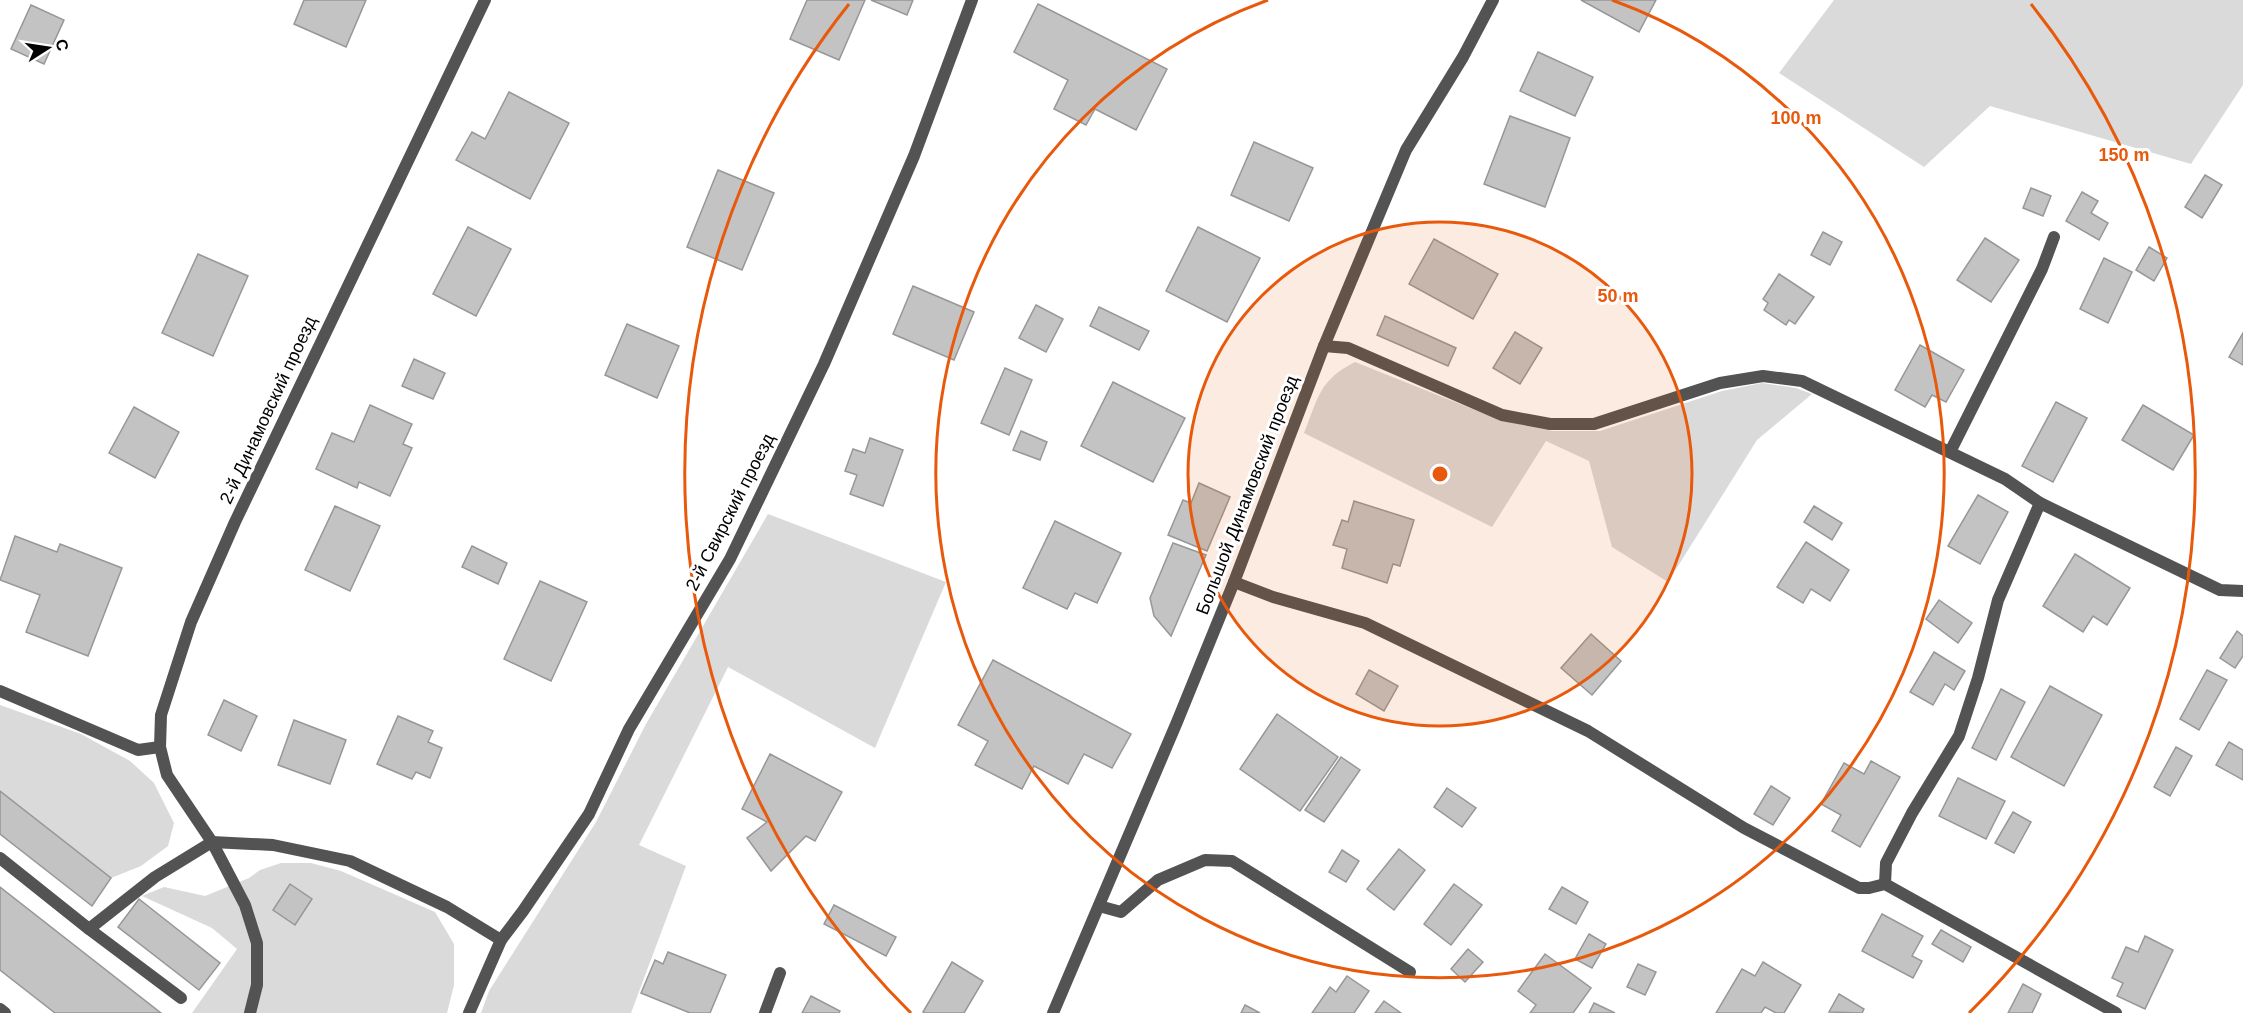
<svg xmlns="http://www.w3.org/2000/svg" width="2243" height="1013" font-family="Arial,sans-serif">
<rect width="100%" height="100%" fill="#fff"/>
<g fill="#dadada">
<path d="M1834 0H2243V85L2191 164 1990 106 1924 167 1779 73Z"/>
<path d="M1355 362 1500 420 1552 431H1600L1722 391 1762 383 1796 388 1812 394 1757 440 1668 582 1612 547 1589 461 1546 441 1492 527 1304 433C1318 398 1319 380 1355 362Z"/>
<path d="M768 514 946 582 875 748 728 667 639 845 686 866 631 1013H481L489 991 596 822 646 724Z"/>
<path d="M0 705 81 734 130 761 154 783 174 823 168 846 141 866 111 878 0 791Z"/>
<path d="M281 863H311L341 871 435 912 454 944V985L447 1013H192L237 949 212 928 142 896 164 887 205 896 249 878 260 870Z"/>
</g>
<g fill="#c3c3c3" stroke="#979797" stroke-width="1.5">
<path d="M304 0H366L346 47 294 24Z"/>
<path d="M807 0H865L839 60 790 39Z"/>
<path d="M871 0H913L907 15Z"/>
<path d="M1581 0H1656L1639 32Z"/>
<path d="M1038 4 1167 69 1136 130 1095 109 1086 125 1054 109 1068 80 1014 52Z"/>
<path d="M31 5 64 20 44 64 11 49Z"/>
<path d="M1538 52 1593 77 1575 116 1520 91Z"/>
<path d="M509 92 569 123 530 199 456 160 472 132 485 139Z"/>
<path d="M1510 116 1570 138 1545 207 1484 184Z"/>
<path d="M1254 142 1313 168 1289 221 1231 195Z"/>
<path d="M718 170 774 193 742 270 687 247Z"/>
<path d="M2205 175 2222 185 2202 218 2185 207Z"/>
<path d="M2031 188 2051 196 2043 216 2023 208Z"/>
<path d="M2082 192 2098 201 2091 213 2108 223 2099 240 2066 221Z"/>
<path d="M468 227 511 249 476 316 433 294Z"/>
<path d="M1198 227 1260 258 1227 322 1166 291Z"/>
<path d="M1823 232 1842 242 1830 265 1811 255Z"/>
<path d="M1985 238 2019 260 1991 302 1957 280Z"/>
<path d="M1434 239 1498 274 1473 319 1409 284Z"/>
<path d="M2149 247 2167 258 2154 281 2136 270Z"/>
<path d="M198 254 248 276 213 356 162 333Z"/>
<path d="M2104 258 2132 272 2108 323 2080 309Z"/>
<path d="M1779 274 1814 297 1795 324 1789 320 1786 325 1764 310 1768 303 1763 299Z"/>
<path d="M913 286 974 312 954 360 893 334Z"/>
<path d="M1036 305 1063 319 1046 352 1019 338Z"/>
<path d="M1099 307 1149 331 1139 350 1090 326Z"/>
<path d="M1385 316 1456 348 1448 366 1377 335Z"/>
<path d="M627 324 679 346 657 398 605 375Z"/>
<path d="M1515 332 1542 348 1520 384 1493 368Z"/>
<path d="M2243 333V365L2229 357Z"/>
<path d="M1920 345 1964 370 1946 402 1932 395 1925 407 1895 390Z"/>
<path d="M414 359 445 373 433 399 402 386Z"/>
<path d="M1005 368 1032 380 1009 435 981 423Z"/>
<path d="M1113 382 1185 418 1153 482 1081 446Z"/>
<path d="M2056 402 2087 418 2053 482 2022 466Z"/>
<path d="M370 405 412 424 403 444 412 448 390 496 359 482 357 488 316 469 332 433 354 442Z"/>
<path d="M2143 405 2194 435 2173 470 2122 440Z"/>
<path d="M134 407 179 432 155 478 109 453Z"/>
<path d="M1021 431 1047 442 1040 460 1013 450Z"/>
<path d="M870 438 903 450 883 506 850 494 857 475 845 471 853 449 865 453Z"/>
<path d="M1199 483 1230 497 1207 551 1168 535 1183 500 1191 503Z"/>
<path d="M1978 495 2008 512 1980 564 1948 546Z"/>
<path d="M1354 501 1414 520 1400 566 1393 564 1387 583 1342 568 1347 549 1333 545 1342 520 1348 522Z"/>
<path d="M335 506 380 526 350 591 305 570Z"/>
<path d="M1814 506 1842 523 1832 540 1804 522Z"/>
<path d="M1055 521 1121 553 1097 603 1075 593 1067 609 1023 588Z"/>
<path d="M15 536 57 552 60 544 122 568 88 656 26 632 40 595 0 580Z"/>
<path d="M1806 542 1849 570 1830 601 1811 589 1803 603 1777 587Z"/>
<path d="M1173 543 1206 555 1171 636 1154 616 1150 598Z"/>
<path d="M472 546 507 563 498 584 462 567Z"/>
<path d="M2075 554 2130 588 2107 625 2093 616 2083 632 2043 606Z"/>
<path d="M540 581 587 602 551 681 504 659Z"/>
<path d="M1939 600 1972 623 1958 643 1926 619Z"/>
<path d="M2237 631 2243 636V656L2235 668 2220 658Z"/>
<path d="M1591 634 1621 661 1592 695 1561 668Z"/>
<path d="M1934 652 1965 671 1954 690 1945 684 1933 705 1910 692Z"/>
<path d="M993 660 1131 734 1112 768 1084 754 1068 784 1034 766 1022 789 975 765 988 741 958 725Z"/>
<path d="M1369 670 1398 686 1384 711 1356 694Z"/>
<path d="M2207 670 2227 680 2199 730 2180 719Z"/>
<path d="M2050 686 2102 715 2064 786 2011 757Z"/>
<path d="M2001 689 2025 702 1996 760 1972 748Z"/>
<path d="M224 700 257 716 241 751 208 735Z"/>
<path d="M1277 714 1338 757 1300 811 1240 769Z"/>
<path d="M398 716 433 731 428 742 442 748 430 778 416 772 412 779 377 764Z"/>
<path d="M294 720 346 740 330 784 278 765Z"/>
<path d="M2229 742 2243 750V780L2216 765Z"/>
<path d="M2176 747 2192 756 2170 796 2154 787Z"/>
<path d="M770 754 842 792 815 841 806 836 771 871 747 838 767 822 742 809Z"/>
<path d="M1341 757 1360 770 1324 822 1305 810Z"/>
<path d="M1871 761 1900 777 1860 847 1832 831 1841 815 1821 804 1844 763 1864 774Z"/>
<path d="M1958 778 2005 801 1986 839 1939 816Z"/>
<path d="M1771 786 1790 798 1773 825 1754 814Z"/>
<path d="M1447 788 1476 808 1462 827 1434 807Z"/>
<path d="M0 791 111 878 92 906 0 834Z"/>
<path d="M2013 812 2031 822 2014 853 1995 843Z"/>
<path d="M1399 849 1425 870 1394 910 1367 889Z"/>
<path d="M1342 850 1359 861 1346 882 1329 872Z"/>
<path d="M290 884 312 899 295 925 273 910Z"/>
<path d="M1454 884 1482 905 1451 945 1424 924Z"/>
<path d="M0 887 161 1013H55L0 970Z"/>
<path d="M1562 887 1588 902 1576 924 1549 909Z"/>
<path d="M139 899 220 963 199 990 118 927Z"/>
<path d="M834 905 896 937 886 956 824 924Z"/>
<path d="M1882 914 1923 936 1912 956 1922 961 1913 978 1862 951Z"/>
<path d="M1941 930 1971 947 1963 962 1932 944Z"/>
<path d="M1589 934 1606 944 1592 968 1575 959Z"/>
<path d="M2145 936 2173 950 2145 1009 2117 996 2123 983 2112 978 2126 947 2138 952Z"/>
<path d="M1468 949 1483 962 1465 982 1451 969Z"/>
<path d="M668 952 726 975 710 1013H690L641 993 655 960 663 964Z"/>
<path d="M1545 954 1591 988 1573 1013H1530L1536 1005 1518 991Z"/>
<path d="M952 962 983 981 964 1013H925L923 1012Z"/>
<path d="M1763 962 1801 985 1784 1013H1776L1765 1007 1761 1013H1716L1742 969 1755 976Z"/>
<path d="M1638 964 1656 972 1645 995 1627 987Z"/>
<path d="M1347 976 1369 991 1354 1013H1312L1330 987 1336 992Z"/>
<path d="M2023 984 2041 994 2032 1013H2008Z"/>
<path d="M1839 994 1864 1009 1862 1013 1829 1012Z"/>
<path d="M811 996 840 1011 839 1013H802Z"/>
<path d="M1384 1001 1401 1013H1375Z"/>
<path d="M1594 1003 1615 1013H1589Z"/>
<path d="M1245 1005 1260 1013H1241Z"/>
</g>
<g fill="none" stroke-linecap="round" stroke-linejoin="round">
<g stroke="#535353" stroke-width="12">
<path d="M1950 452 2042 269 2054 237"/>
<path d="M1234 582 1273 597 1365 623 1588 731 1744 828 1859 888H1869L1885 884 2116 1013"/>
<path d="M0 858 89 929 155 877 212 842"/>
<path d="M89 929 181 998"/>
<path d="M0 1009 5 1013"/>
<path d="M765 1013 780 973"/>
</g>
<g stroke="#535353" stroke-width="12">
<path d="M1324 346 1348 348 1502 415 1550 424H1594L1720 383 1763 376 1802 381 2005 479 2040 503 2220 590 2243 591"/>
<path d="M0 691 138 750 160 747"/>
<path d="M212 842 273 845 350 861 447 907 501 940"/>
<path d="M1885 884 1886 863 1912 813 1959 736 1978 678 1998 600 2040 503"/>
<path d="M1099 906 1121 912 1158 880 1205 860 1232 861 1410 972"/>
<path d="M250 1013 257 985V943L245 905 212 842 167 775 160 747 161 715 191 622 235 522 485 0"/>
<path d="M469 1013 501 940 523 911 589 814 629 729 730 559 824 364 914 156 972 0"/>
<path d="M1053 1013 1177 722 1234 582 1324 346 1406 150 1463 57 1493 0"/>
</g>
</g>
<circle cx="1440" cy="474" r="252" fill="#e8590c" fill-opacity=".12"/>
<g fill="none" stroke="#e8590c" stroke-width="3">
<circle cx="1440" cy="474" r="252"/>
<path d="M1612 0A504 504 0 1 1 1268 0"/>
<path d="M911 1013A755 755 0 0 1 849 4M2031 4A755 755 0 0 1 1969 1013"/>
</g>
<g text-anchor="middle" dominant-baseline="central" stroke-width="6" stroke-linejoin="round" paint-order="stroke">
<g font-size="18" fill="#000" stroke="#fff">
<text transform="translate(268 410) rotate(-65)">2-й Динамовский проезд</text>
<text transform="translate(1247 495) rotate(-69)">Большой Динамовский проезд</text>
<text transform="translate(730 512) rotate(-63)">2-й Свирский проезд</text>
</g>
</g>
<circle cx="1440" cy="474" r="9" fill="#e8590c" stroke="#fff" stroke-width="3"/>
<g font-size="18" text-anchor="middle" font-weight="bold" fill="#e8590c" stroke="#fff" stroke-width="6" stroke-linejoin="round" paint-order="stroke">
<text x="1796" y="124">100 m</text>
<text x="2124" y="161">150 m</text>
<text x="1618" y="302">50 m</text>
</g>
<g transform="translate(48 48) rotate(78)" stroke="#ffffff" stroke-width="4.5" paint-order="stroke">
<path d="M0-4.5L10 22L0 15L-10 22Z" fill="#000000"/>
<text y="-9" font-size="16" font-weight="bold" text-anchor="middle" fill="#000000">С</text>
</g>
</svg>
